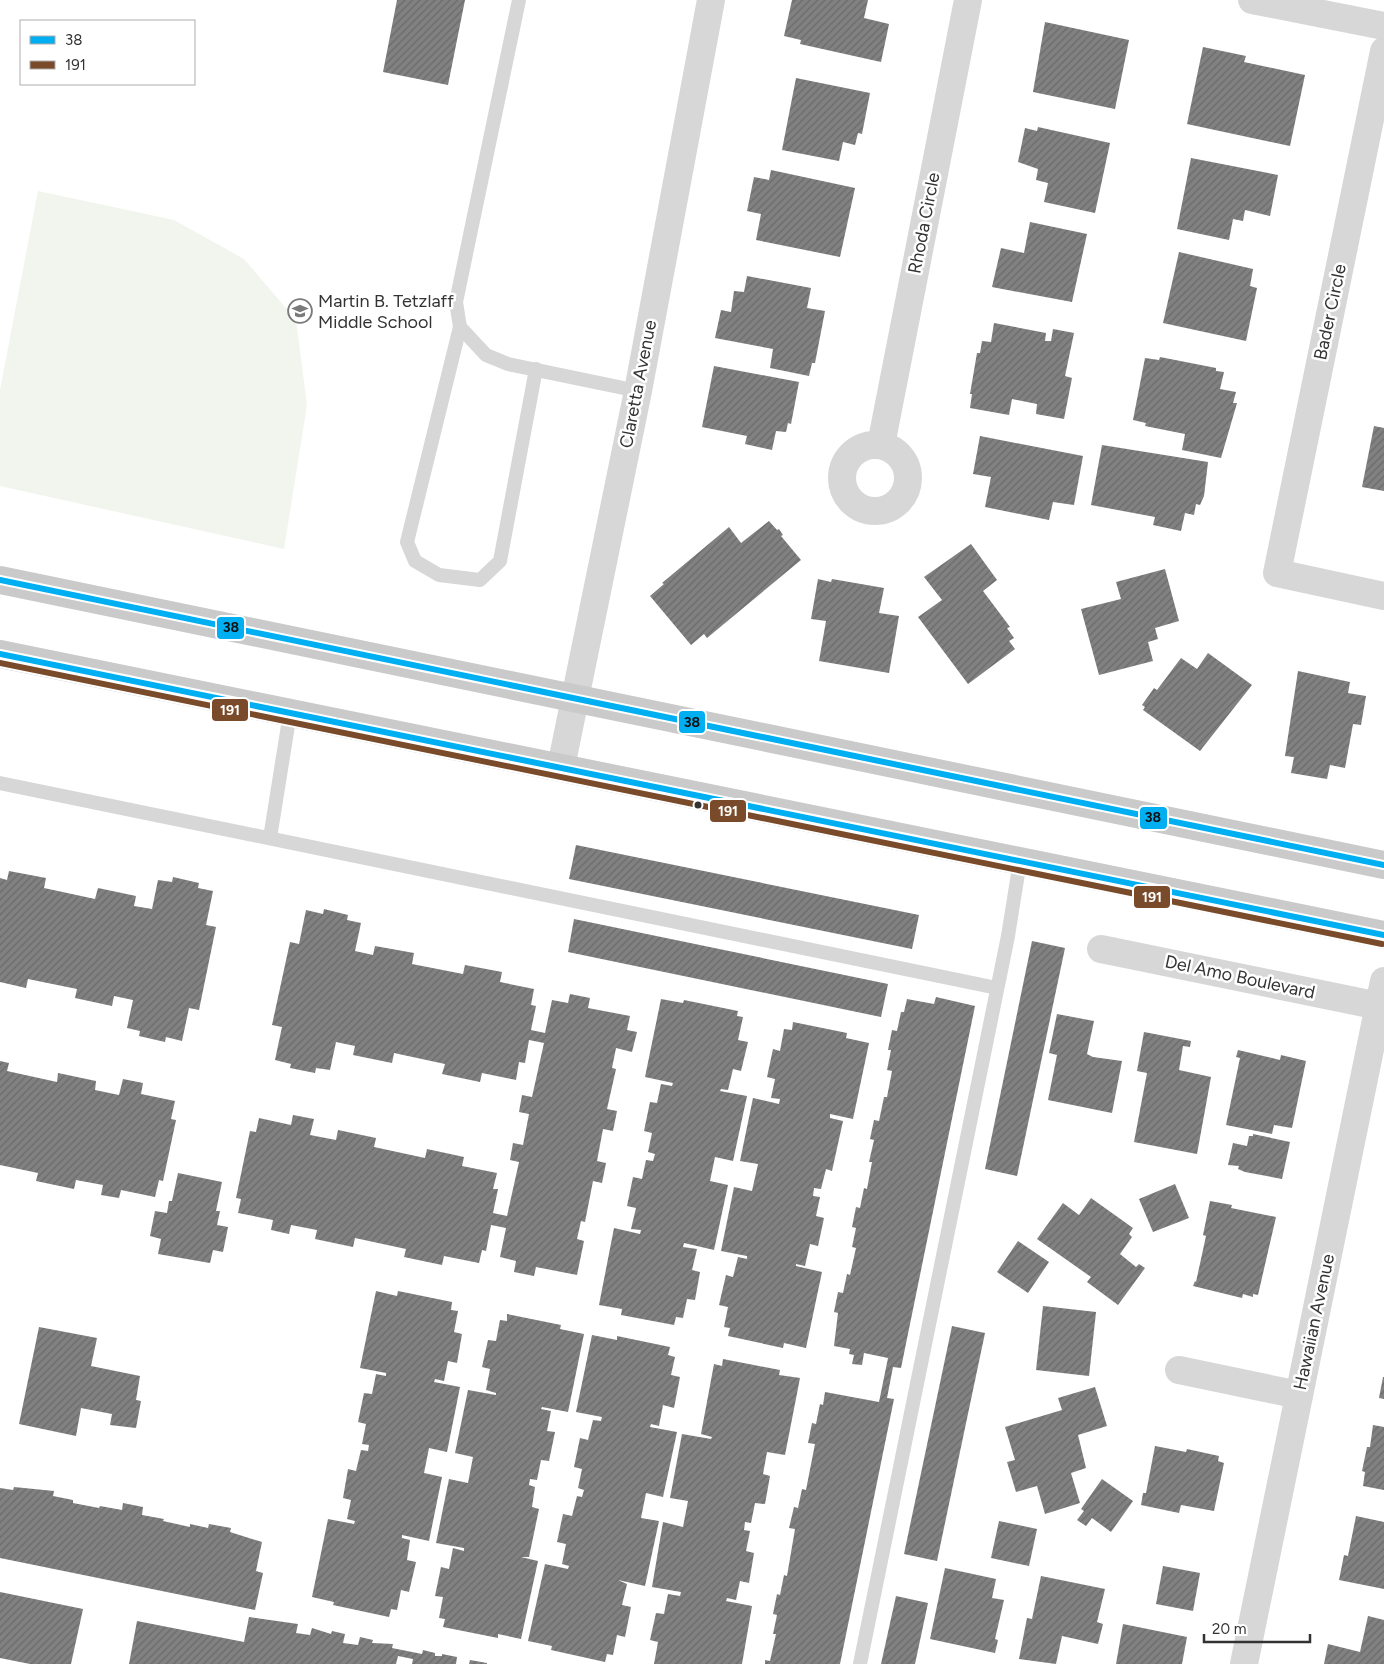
<svg xmlns="http://www.w3.org/2000/svg" width="1384" height="1664" font-family="Figtree,sans-serif">
<defs>
<pattern id="building-hatch" width="6" height="6" patternUnits="userSpaceOnUse" patternTransform="scale(1.25)"><rect width="6" height="6" fill="#818181"/><path d="M-1 1l2-2M0 6l6-6M5 7l2-2" fill="none" stroke="#6a6a6a"/></pattern>
</defs>
<rect width="100%" height="100%" fill="#fff"/>
<path fill="#f1f5ed" d="M38 191 174 220 244 259 296 320 307 405 284 549 0 486V390Z"/>
<g fill="url(#building-hatch)">
<path d="M397 0H465L448 85 383 72Z"/>
<path d="M792 0H868L864 18 889 24 881 62 800 44 801 40 784 36Z"/>
<path d="M1045 22 1129 40 1115 109 1033 92Z"/>
<path d="M1203 47 1246 56 1244 62 1305 75 1290 146 1187 124Z"/>
<path d="M796 78 870 93 862 134 858 133 855 145 843 142 839 161 782 150Z"/>
<path d="M1038 127 1110 143 1095 213 1044 202 1048 183 1036 180 1038 169 1018 162 1025 128 1037 131Z"/>
<path d="M1191 158 1278 175 1270 216 1245 210 1243 221 1233 219 1229 240 1177 229Z"/>
<path d="M771 170 855 188 840 257 756 240 761 214 747 211 754 177 769 180Z"/>
<path d="M1030 222 1087 234 1072 302 992 287 1001 248 1024 253Z"/>
<path d="M1179 252 1253 269 1250 286 1257 288 1246 341 1163 323Z"/>
<path d="M747 276 811 288 807 308 825 311 815 363H812L809 376 770 368 773 349 715 338 721 310 731 312 734 291 744 292Z"/>
<path d="M994 323 1046 333 1045 341H1051L1053 329 1074 333 1065 376 1072 378 1064 419 1036 414 1037 404 1012 399 1009 415 970 408 972 394H970L977 353H980L982 341 991 342Z"/>
<path d="M1160 357 1216 368V371L1224 372 1220 389 1236 392 1233 403H1237L1221 458 1182 450 1185 434 1145 426 1146 423 1133 420 1145 358 1159 360Z"/>
<path d="M714 366 799 382 791 424 788 423 786 432 776 431 772 450 745 444 747 436 702 427Z"/>
<path d="M1374 426 1384 428V491L1362 487Z"/>
<path d="M980 436 1083 456 1074 505 1053 502 1049 520 985 507 991 477 973 474Z"/>
<path d="M1102 445 1208 462 1204 496 1200 505 1196 504 1194 515 1185 513 1181 531 1153 525 1155 517 1091 505Z"/>
<path d="M769 521 777 530 779 529 783 535 781 536 801 560 707 638 704 634 691 645 650 596 664 584 662 583 729 527 741 543Z"/>
<path d="M971 544 997 580 983 591 1010 627 1007 628 1014 638 1009 641 1015 649 968 684 918 617 942 600 924 577Z"/>
<path d="M1165 569 1179 621 1155 628 1158 639 1148 642 1153 661 1099 675 1081 609 1121 599 1116 582Z"/>
<path d="M818 579 831 582 832 579 884 588 879 613 899 616 889 673 819 661 826 621 811 619Z"/>
<path d="M1208 653 1252 685 1200 751 1143 710 1145 707 1142 705 1154 688 1157 690 1181 658 1197 669Z"/>
<path d="M1298 671 1350 682 1348 693 1366 696 1361 725 1353 724 1345 768 1330 765 1327 779 1291 773 1294 757 1285 756Z"/>
<path d="M576 845 919 915 912 949 569 879Z"/>
<path d="M9 871 46 878 44 888 95 899 98 888 136 896 134 906 152 909 158 880 172 882 173 877 199 883 198 888 213 891 206 925 216 927 199 1010 189 1008 182 1041 166 1037 165 1042 139 1036 140 1031 127 1028 133 1000 114 996 112 1006 75 998 77 989 28 979 26 988 0 982V878L7 880Z"/>
<path d="M324 909 348 915 347 920 361 923 355 951 373 955 375 946 414 953 412 964 463 974 465 965 502 972 500 982 534 989 531 1005 536 1006 531 1030 545 1033 552 1000 568 1003 570 994 590 998 588 1008 630 1016 627 1030 637 1032 632 1052 616 1048 612 1068 616 1069 607 1109 617 1111 613 1131 603 1129 597 1161 606 1163 602 1183 593 1181 585 1222 581 1221 577 1239 584 1241 577 1275 536 1267 534 1276 514 1272 516 1261 500 1257 506 1228 491 1225 486 1251 482 1250 479 1263 444 1256 442 1265 404 1257 406 1249 355 1238 353 1247 315 1239 317 1230 291 1225 289 1234 271 1230 273 1220 238 1213 241 1199 236 1198 250 1131 256 1132 259 1118 291 1125 293 1115 314 1119 310 1135 336 1140 338 1130 376 1138 374 1147 425 1158 427 1149 464 1157 462 1166 497 1173 493 1189H498L493 1213 507 1216 519 1162 510 1160 513 1143 523 1145 529 1114 519 1112 522 1095 532 1097 544 1043 529 1040 525 1063 519 1062 516 1080 482 1073 480 1082 442 1074 445 1064 394 1053 392 1063 353 1055 355 1046 336 1042 330 1070 316 1068 315 1073 290 1068 291 1064 275 1060 282 1027 272 1025 290 942 299 944 306 910 323 914Z"/>
<path d="M574 919 888 984 881 1017 568 952Z"/>
<path d="M1032 941 1065 948 1017 1176 985 1169Z"/>
<path d="M936 997 975 1006 901 1368 893 1367 887 1398 894 1399 840 1664H765V1660L770 1661 776 1634H773L777 1615 773 1614 777 1594 780 1595 784 1575 787 1576 795 1529 789 1528 794 1507 798 1508 802 1489 806 1490 815 1444 808 1443 812 1423 816 1424 820 1404 823 1405 825 1392 879 1402 888 1358 864 1353 862 1365 852 1364 854 1355 849 1354 850 1349 834 1346 838 1313 834 1312 838 1292 843 1293 847 1274 850 1275 856 1248 852 1247 856 1228 852 1227 856 1207 860 1208 864 1188 867 1189 872 1162H869L874 1140 870 1139 874 1120 879 1121 884 1097H887L892 1071 887 1070 891 1050H888L892 1030 897 1031 901 1012H904L907 999 934 1004Z"/>
<path d="M661 999 683 1003 684 1000 738 1011 737 1016 743 1017 738 1040 748 1042 741 1071 733 1069 728 1090 721 1089 720 1091 747 1096 733 1161 715 1157 710 1181 728 1185 714 1250 684 1243 683 1247 697 1249 692 1270 700 1272 695 1300 687 1299 683 1318 676 1317 674 1325 621 1315 622 1309 599 1305 614 1228 640 1234 641 1230 631 1229 636 1208 627 1206 633 1177 642 1179 646 1160 653 1161 655 1154 648 1152 652 1133 644 1131 650 1102 657 1103 661 1084 672 1086 673 1083 645 1077Z"/>
<path d="M1057 1014 1094 1021 1087 1054 1093 1057 1122 1061 1112 1113 1048 1100 1057 1055 1049 1053Z"/>
<path d="M793 1022 847 1033 846 1038 869 1043 853 1119 830 1114V1118L843 1121 832 1171 826 1169 821 1189 814 1188 813 1196 820 1197 816 1216 824 1218 818 1246 810 1244 805 1266 796 1264V1266L822 1272 806 1348 784 1343 783 1348 728 1336 730 1328 724 1327 728 1307 719 1305 726 1275 733 1277 738 1257 747 1259V1256L721 1251 734 1187 752 1191 758 1164 740 1161 753 1098 779 1104 780 1099 771 1098 775 1079 767 1077 773 1049 780 1051 784 1029 792 1030Z"/>
<path d="M1144 1032 1191 1041 1190 1047 1183 1046 1179 1070 1211 1077 1197 1154 1134 1142 1147 1073 1137 1071Z"/>
<path d="M1238 1050 1280 1060 1281 1055 1306 1061 1292 1128 1274 1125 1272 1134 1226 1125 1240 1058 1236 1057Z"/>
<path d="M0 1061 9 1063 7 1071 57 1082 58 1073 96 1081 95 1090 119 1095 123 1079 143 1083 141 1094 175 1101 171 1119 176 1120 163 1181 159 1180 155 1197 121 1190 119 1198 101 1195 103 1185 76 1180 74 1189 36 1181 38 1173 0 1165Z"/>
<path d="M1253 1134 1290 1142 1282 1179 1245 1172 1238 1169 1239 1166 1228 1165 1233 1143 1247 1146 1249 1136H1253Z"/>
<path d="M178 1173 222 1182 216 1211H220L217 1225 228 1227 223 1252 213 1250 210 1263 158 1254 161 1239 150 1236 155 1211 167 1213 169 1201H172Z"/>
<path d="M1175 1184 1189 1218 1153 1232 1139 1199Z"/>
<path d="M1091 1198 1133 1228 1129 1234 1132 1237 1120 1254 1136 1267 1139 1264 1145 1268 1118 1305 1087 1282 1091 1277 1037 1239 1063 1203 1079 1215Z"/>
<path d="M1210 1201 1232 1205 1231 1208 1276 1217 1258 1295 1253 1294V1297L1243 1294 1242 1298 1193 1286 1195 1281 1196 1282 1206 1236 1203 1235Z"/>
<path d="M1018 1241 1049 1262 1028 1293 997 1272Z"/>
<path d="M376 1291 397 1296 398 1291 452 1302 451 1310 458 1311 454 1332 462 1334 457 1363 448 1361 444 1381 435 1379 434 1382 460 1387 447 1452 429 1448 424 1473 442 1477 429 1541 402 1535V1538L410 1540 407 1560 416 1562 409 1592 401 1590 397 1610 391 1609 389 1617 333 1605 334 1602 312 1597 328 1519 354 1524 355 1521 347 1519 351 1500 343 1498 348 1469 356 1471 361 1450 368 1451 369 1445 362 1444 366 1424 358 1422 364 1393 372 1394 376 1374 386 1376V1373L360 1368Z"/>
<path d="M1043 1306 1096 1312 1089 1376 1036 1370Z"/>
<path d="M507 1314 561 1325 560 1329 584 1334 568 1412 542 1407 541 1409 551 1411 547 1431 555 1432 549 1461 541 1460 537 1480 530 1479 529 1485 535 1487 532 1507 539 1509 529 1557H521L538 1561 521 1639 498 1634V1638L443 1627 445 1619 439 1618 443 1597 435 1596 441 1567 449 1569 453 1548 464 1551V1548L436 1543 449 1479 468 1483 473 1457 455 1453 468 1390 496 1395V1393L486 1390 490 1369 482 1367 488 1340 496 1341 500 1320 507 1321Z"/>
<path d="M952 1326 985 1333 937 1561 904 1554Z"/>
<path d="M39 1327 97 1338 91 1366 140 1376 136 1400 141 1401 136 1428 110 1425 112 1414 81 1408 76 1436 19 1424Z"/>
<path d="M592 1335 617 1340V1336L670 1347 668 1355 675 1357 671 1375 680 1377 674 1408 663 1405 659 1426 651 1424 650 1427 677 1432 663 1497 646 1493 641 1518 659 1521 645 1586 618 1580 627 1584 622 1605 631 1607 625 1637 617 1635 613 1655 607 1654 605 1662 551 1650 552 1646 528 1641 545 1564 568 1569 569 1566 562 1564 566 1544 557 1542 563 1514 572 1516 577 1496 582 1497 584 1490 578 1488 582 1469 574 1467 580 1438 588 1440 593 1420 601 1421 602 1417 576 1412Z"/>
<path d="M723 1359 780 1370 779 1375 800 1378 785 1455 767 1452 763 1474 770 1476 765 1504 755 1503 751 1523 745 1522 744 1530 750 1531 746 1551 754 1553 749 1583 740 1581 736 1600 727 1598 726 1601 752 1606 742 1664H654L658 1642 650 1640 656 1613 664 1614 668 1594 680 1596 681 1592 652 1587 663 1522 683 1527 688 1501 670 1498 682 1434 711 1439 712 1437 701 1434 714 1364 722 1366Z"/>
<path d="M1383 1377H1384V1399L1379 1398Z"/>
<path d="M1095 1387 1107 1426 1078 1435 1086 1468 1071 1473 1080 1503 1045 1514 1037 1486 1016 1492 1007 1462 1015 1460 1005 1427 1062 1410 1058 1398Z"/>
<path d="M1373 1425 1384 1427V1490L1363 1486 1365 1472 1362 1471 1367 1447H1370Z"/>
<path d="M1155 1446 1186 1452 1187 1449 1219 1456 1218 1461 1224 1463 1214 1511 1181 1505 1179 1513 1141 1505 1143 1493H1146Z"/>
<path d="M1102 1479 1133 1501 1111 1532 1092 1518 1086 1526 1077 1520 1084 1511 1081 1509Z"/>
<path d="M14 1487 54 1491 53 1496 73 1500V1503L99 1508 100 1506 122 1510 123 1503 143 1507 142 1515 164 1519 163 1521 190 1527V1524L208 1528 209 1524 231 1528 230 1532 262 1542 256 1571 263 1573 255 1610 0 1558V1488L13 1490Z"/>
<path d="M1356 1516 1384 1522V1589L1339 1580 1344 1555 1348 1556Z"/>
<path d="M999 1521 1037 1529 1029 1566 991 1558Z"/>
<path d="M1163 1566 1200 1573 1193 1611 1156 1604Z"/>
<path d="M945 1568 996 1579 992 1598 1004 1600 995 1639 998 1640 995 1653 930 1639Z"/>
<path d="M1041 1576 1105 1589 1097 1622 1103 1624 1098 1644 1062 1636 1056 1664 1019 1659 1027 1618 1032 1619Z"/>
<path d="M0 1592 83 1609 71 1664H30L0 1658Z"/>
<path d="M896 1596 928 1603 915 1664H881Z"/>
<path d="M1368 1616 1384 1620V1664H1324L1328 1644 1360 1652Z"/>
<path d="M249 1617 298 1624 296 1633 310 1635 312 1628 331 1634 332 1631 345 1634 343 1643 358 1645 360 1637 373 1640 372 1643 393 1644 392 1648 422 1654 423 1650 435 1653V1656H442V1654L457 1657 456 1664H412L413 1659 398 1656 396 1664H129L137 1621 244 1642Z"/>
<path d="M1123 1624 1187 1637 1182 1664H1116Z"/>
<path d="M470 1660 487 1663V1664H469Z"/>
</g>
<g fill="none" stroke-linecap="round" stroke-linejoin="round">
<g stroke="#d7d7d7" stroke-width="14">
<path d="M519 0 456 302 460 327 486 355 508 364 638 391"/>
<path d="M460 327 407 542 415 561 439 575 480 580 500 561 536 369"/>
<path d="M0 783 997 988"/>
<path d="M270 838 290 713"/>
<path d="M860 1664 1008 936 1020 861"/>
</g>
<g stroke="#d7d7d7" stroke-width="28">
<path d="M1252 0 1384 26"/>
<path d="M1384 51 1277 573 1384 596"/>
<circle cx="875" cy="478" r="33"/>
<path d="M881 445 968 0"/>
<path d="M561 767 638 391 711 0"/>
<path d="M1101 949 1379 1006"/>
<path d="M1179 1370 1299 1395"/>
<path d="M1244 1664 1384 981"/>
</g>
<g stroke="#cacaca" stroke-width="28">
<path d="M0 580 1384 865"/>
<path d="M0 654 1384 935"/>
</g>
<g stroke="#fff" stroke-width="10">
<g id="bus-1">
<path d="M0 580 1384 865"/>
<path d="M0 654 1384 935"/>
</g>
</g>
<g stroke="#fff" stroke-width="10">
<path id="bus-2" d="M0 663 1382 944"/>
</g>
<use href="#bus-1" stroke="#00aff2" stroke-width="6"/>
<use href="#bus-2" stroke="#7a4b2a" stroke-width="6"/>
</g>
<defs>
<g id="school-ring" transform="scale(1.25)"><circle r="9.5" fill="#fff" stroke="#7a7a7a" stroke-width="1.5"/><path d="M0-5L7-2L0 1L-7-2ZM-4 1L0 2.5L4 1V4Q0 6-4 4Z" fill="#7a7a7a"/></g>
</defs>
<g fill-rule="evenodd">
<use href="#school-ring" x="300" y="311"/>
</g>
<circle fill="#333" stroke="#fff" stroke-width="2" cx="698" cy="805" r="4.5"/>
<g text-anchor="middle" dominant-baseline="central" stroke-width="5" stroke-linejoin="round" paint-order="stroke">
<g font-size="18" fill="#333" stroke="#fff">
<text transform="translate(924 223) rotate(-79)">Rhoda Circle</text>
<text transform="translate(1330 312) rotate(-78)">Bader Circle</text>
<text transform="translate(638 384) rotate(-79)">Claretta Avenue</text>
<text transform="translate(1240 977) rotate(12)">Del Amo Boulevard</text>
<text transform="translate(1314 1322) rotate(-78)">Hawaiian Avenue</text>
</g>
<g font-size="18" fill="#333" stroke="#fff" text-anchor="start">
<text x="318" y="301">Martin B. Tetzlaff<tspan x="318" dy="21">Middle School</tspan></text>
</g>
</g>
<g stroke="#fff" stroke-width="2">
<rect x="216" y="616" width="29" height="24" rx="5" fill="#00aff2"/>
<rect x="211" y="698" width="38" height="24" rx="5" fill="#7a4b2a"/>
<rect x="678" y="710" width="28" height="24" rx="5" fill="#00aff2"/>
<rect x="709" y="799" width="38" height="24" rx="5" fill="#7a4b2a"/>
<rect x="1139" y="806" width="29" height="24" rx="5" fill="#00aff2"/>
<rect x="1133" y="885" width="38" height="24" rx="5" fill="#7a4b2a"/>
</g>
<g font-size="14" text-anchor="middle" font-weight="bold" fill="#fff">
<text x="230" y="715">191</text>
<text x="728" y="816">191</text>
<text x="1152" y="902">191</text>
</g>
<g font-size="14" text-anchor="middle" font-weight="bold" fill="#111">
<text x="231" y="632">38</text>
<text x="692" y="727">38</text>
<text x="1153" y="822">38</text>
</g>
<rect x="20" y="20" width="175" height="65" fill="#ffffff" stroke="#adadad"/>
<rect x="30" y="36" width="25" height="8" fill="#00aff2" stroke="#adadad"/>
<text x="65" y="45" font-size="15" fill="#333333">38</text>
<rect x="30" y="61" width="25" height="8" fill="#7a4b2a" stroke="#adadad"/>
<text x="65" y="70" font-size="15" fill="#333333">191</text>
<path d="M1204 1634v8h106v-8" fill="none" stroke="#333333" stroke-width="2.5"/>
<text x="1212" y="1634" font-size="15" fill="#333333" stroke="#ffffff" stroke-width="4" paint-order="stroke">20 m</text>
</svg>
